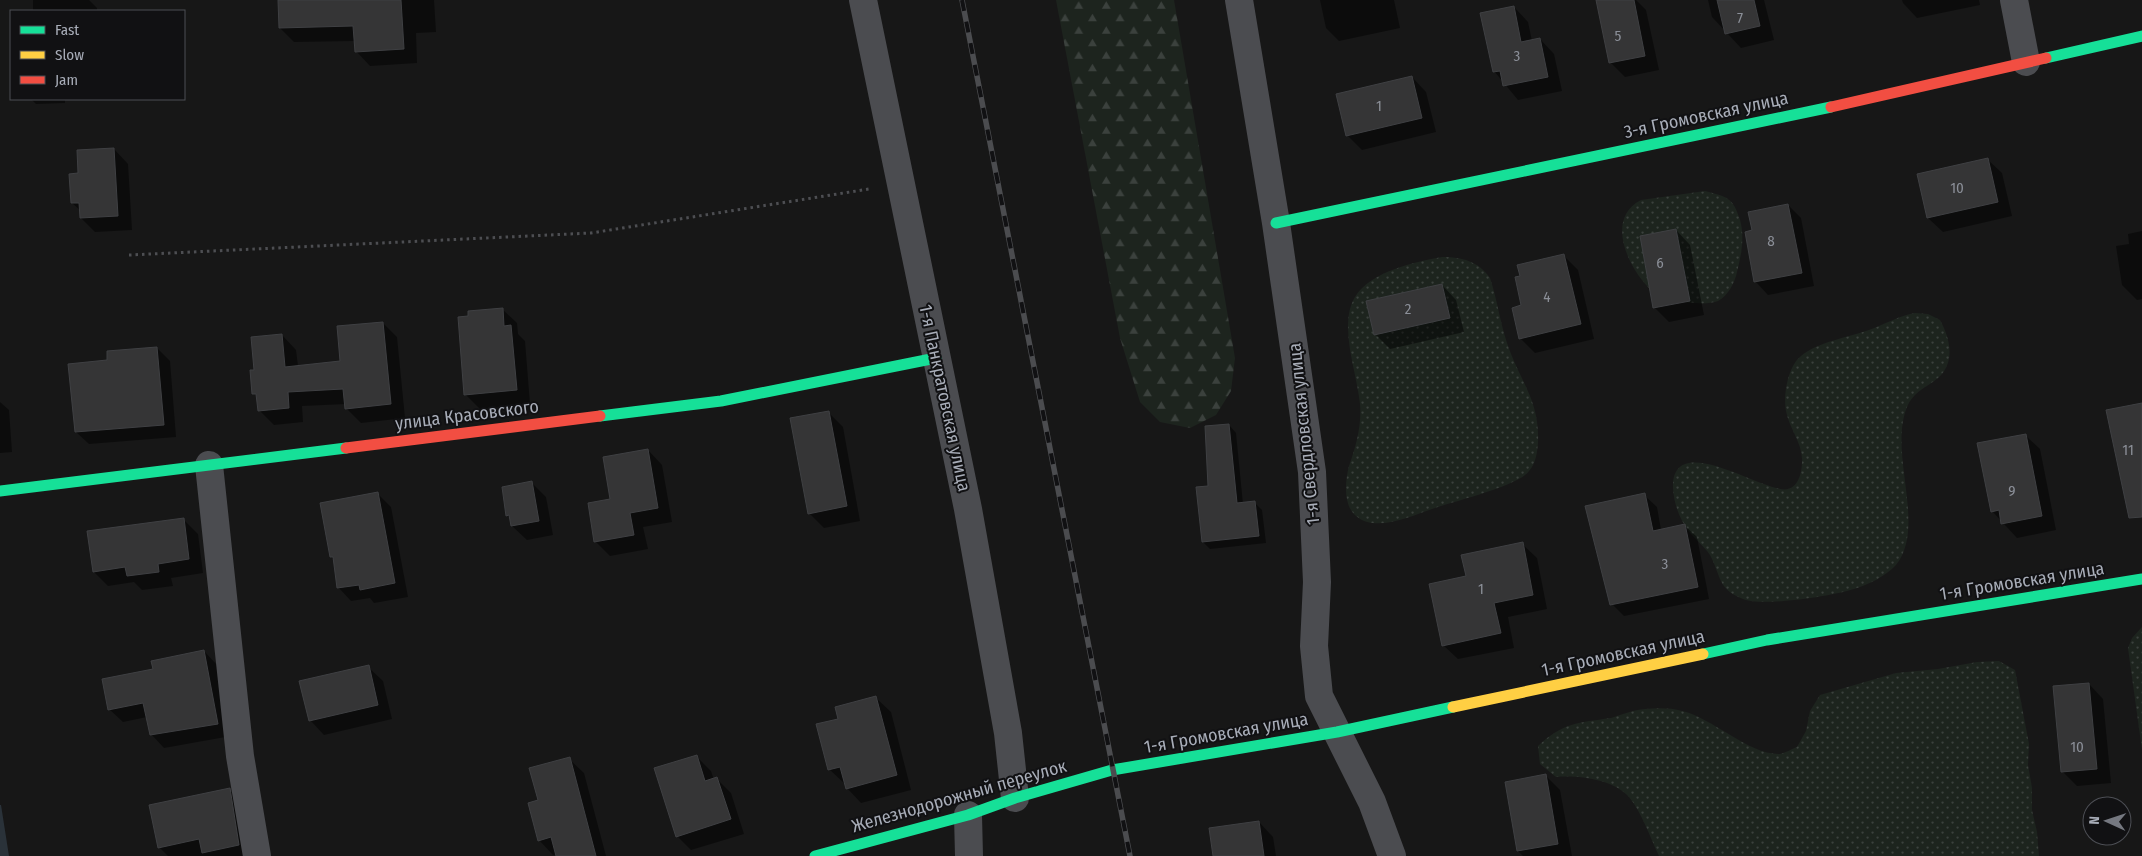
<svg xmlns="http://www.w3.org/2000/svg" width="2142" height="856" font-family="'Fira Sans Condensed',sans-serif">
<defs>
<pattern id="grass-dots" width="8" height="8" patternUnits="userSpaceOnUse" patternTransform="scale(1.25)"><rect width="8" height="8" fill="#1d241e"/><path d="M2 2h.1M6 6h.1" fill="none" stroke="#3b413d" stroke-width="1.8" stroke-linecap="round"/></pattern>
<pattern id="forest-firs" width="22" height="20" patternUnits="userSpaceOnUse" patternTransform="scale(1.25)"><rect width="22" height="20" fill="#1d241e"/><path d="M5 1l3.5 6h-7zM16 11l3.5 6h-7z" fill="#3b413d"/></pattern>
</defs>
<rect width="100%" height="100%" fill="#171717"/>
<g fill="url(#grass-dots)">
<path d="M1705 191C1727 197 1733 197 1740 220 1745 237 1741 256 1737 272 1735 282 1728 296 1718 301 1704 307 1664 301 1652 291 1629 270 1604 219 1641 200Z"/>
<path d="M1442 257C1462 257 1478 261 1490 278 1497 299 1500 322 1507 343 1520 382 1540 400 1538 443 1537 453 1536 463 1529 471 1519 486 1451 502 1432 509 1411 516 1376 533 1356 516 1343 505 1345 481 1349 466 1356 447 1362 424 1360 404 1357 372 1338 325 1355 297 1371 271 1415 262 1442 257Z"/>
<path d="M1915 313 1928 314 1940 320C1950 338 1956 362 1938 378 1926 388 1914 391 1907 407 1888 454 1927 526 1896 565 1886 576 1868 585 1854 589 1832 596 1763 607 1743 599 1717 589 1721 575 1710 555 1704 546 1697 541 1690 533 1680 520 1674 505 1673 488 1671 427 1767 495 1788 489 1799 486 1802 472 1802 461 1803 444 1789 428 1786 411 1783 395 1788 366 1801 356 1817 342 1850 337 1869 330 1885 324 1899 316 1915 313Z"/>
<path d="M2142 627V750L2128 648 2132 638Z"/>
<path d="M1999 661 2015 670 2029 744 2028 765 2032 788V810L2037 832 2039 856H1659C1650 837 1642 813 1629 797 1613 779 1578 775 1556 777L1540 764 1538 746C1564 722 1577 723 1611 718 1618 716 1625 713 1633 711 1647 708 1668 707 1682 711 1713 718 1749 755 1780 754 1785 753 1792 749 1797 747L1806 731 1810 711 1820 695 1896 673 1938 669 1977 662Z"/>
</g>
<path fill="url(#forest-firs)" d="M1056 0H1174L1235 358 1231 391 1216 415 1190 428 1160 422 1140 402 1120 338Z"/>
<path fill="#2a3239" d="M0 805H1L9 856H0Z"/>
<g fill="#0007">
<path d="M33 0H89L97 8V11H33Z"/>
<path d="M279 0H434L436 32 416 33 417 63 370 66 356 51 355 41 294 42 280 28Z"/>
<path d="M1320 0H1394L1400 28 1339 41 1326 28Z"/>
<path d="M1613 0H1636L1646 10 1659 70 1625 77 1611 63 1598 3Z"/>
<path d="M1708 0H1764L1774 40 1741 48 1712 17Z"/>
<path d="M1902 0H1979L1980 5 1917 18 1903 3Z"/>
<path d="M1514 7 1528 22 1532 41 1540 39 1554 54 1562 91 1518 100 1494 71Z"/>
<path d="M1412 77 1426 92 1436 132 1362 150 1347 135Z"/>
<path d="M31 99H65V103L36 104Z"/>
<path d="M114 149 128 164 132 230 95 232 81 218V211L72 203 79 175Z"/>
<path d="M1987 159 2002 173 2012 216 1943 232 1928 218Z"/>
<path d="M1788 205 1801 218 1814 286 1768 295 1755 281 1753 231Z"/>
<path d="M1676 230 1690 245 1704 315 1669 322 1654 307Z"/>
<path d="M2142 231V299L2137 300 2122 285 2116 246 2129 244 2128 234Z"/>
<path d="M1563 255 1578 270 1594 339 1535 353 1520 338 1523 306Z"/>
<path d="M1442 285 1456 300 1464 332 1390 349 1376 335Z"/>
<path d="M502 309 517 323 518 334 525 341 530 404 480 409 465 394 469 317Z"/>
<path d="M383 323 397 337 405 418 361 423 346 408V404L302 406 303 422 274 425 260 411 258 398 254 393 255 371 282 335 296 350 298 366 342 362Z"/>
<path d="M157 348 170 361 176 437 89 444 76 432 109 361Z"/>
<path d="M0 402 9 410 12 452 0 453Z"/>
<path d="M828 412 843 427 860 521 824 528 809 513Z"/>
<path d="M1229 425 1236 433 1243 504 1255 503 1262 510 1266 543 1210 549 1203 542 1210 487Z"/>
<path d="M2025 435 2040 449 2056 530 2017 538 1992 511Z"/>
<path d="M648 450 662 465 672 522 643 527 648 549 610 556 595 541 612 500Z"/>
<path d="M531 482 546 497 553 535 527 540 512 526 511 519 507 515Z"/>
<path d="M378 494 391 507 408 597 374 603 370 598 351 601 338 587 335 561 331 557Z"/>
<path d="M1644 495 1657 507 1661 530 1684 525 1697 537 1709 599 1624 616 1612 604Z"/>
<path d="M183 519 198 534 203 573 171 578 173 586 142 590 134 582 108 586 94 572Z"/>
<path d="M1522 544 1537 558 1547 609 1508 617 1514 648 1458 659 1443 645 1467 577Z"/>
<path d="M204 651 217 665 231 736 164 748 151 734 147 717 123 722 109 709 154 670Z"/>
<path d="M368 667 383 681 392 719 324 735 310 720Z"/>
<path d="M2089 684 2103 699 2111 783 2077 786 2062 771Z"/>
<path d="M876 698 891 712 911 790 861 803 847 788 845 784 830 770 840 720Z"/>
<path d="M696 756 711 771 714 780 717 779 731 793 744 834 691 850 677 836Z"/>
<path d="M569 759 584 773 606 856H557V854L553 855 539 840V801Z"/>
<path d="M1546 776 1560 790 1572 856H1523L1518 851 1506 783Z"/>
<path d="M229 790 244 804 253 856H168L159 847Z"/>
<path d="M1259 822 1273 837 1276 856H1215Z"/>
</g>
<g fill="#353536" stroke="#3f4043">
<path d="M278 0H401L404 49 355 52 353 26 279 28Z"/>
<path d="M1596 0H1634L1645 56 1609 63Z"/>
<path d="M1717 0H1754L1760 26 1725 34Z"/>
<path d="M1514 6 1521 42 1540 38 1548 77 1503 86 1500 71 1493 72 1480 13Z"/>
<path d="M1412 76 1422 118 1346 136 1336 94Z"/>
<path d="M114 148 118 216 80 218 79 203H71L69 174 78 173 77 150Z"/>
<path d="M1988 158 1998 202 1927 218 1917 174Z"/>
<path d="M1788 204 1802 273 1754 282 1745 232 1752 230 1748 212Z"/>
<path d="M1676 229 1690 301 1653 308 1640 236Z"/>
<path d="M1564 254 1581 324 1519 339 1512 308 1521 305 1515 277 1520 276 1517 265Z"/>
<path d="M1442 284 1450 318 1374 335 1366 301Z"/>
<path d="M503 308 504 326 511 325 517 390 464 395 458 317 468 316V311Z"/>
<path d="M383 322 391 404 345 409 343 389 288 392 289 408 258 411 256 394H252L250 370H254L251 337 282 334 285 367 340 361 337 326Z"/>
<path d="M157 347 164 425 75 432 68 364 107 360V351Z"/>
<path d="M2142 403V517L2129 518 2106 410Z"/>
<path d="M829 411 847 506 808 514 790 418Z"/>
<path d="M1229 424 1237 503 1255 501 1259 536 1202 542 1196 487 1208 486 1205 426Z"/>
<path d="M2026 434 2042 516 2001 524 1999 510 1991 512 1977 443Z"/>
<path d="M648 449 658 508 630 513 634 535 594 542 588 503 610 499 603 457Z"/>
<path d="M532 481 539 521 511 526 509 515 506 516 502 487Z"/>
<path d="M378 492 395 583 360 590 359 585 337 588 333 557H330L320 503Z"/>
<path d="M1645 493 1653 531 1685 524 1698 587 1610 605 1585 506Z"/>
<path d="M184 518 189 559 158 564 159 572 127 576 125 567 93 572 87 531Z"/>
<path d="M1523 542 1533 595 1494 603 1501 633 1442 646 1429 584 1466 576 1461 555Z"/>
<path d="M204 650 218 724 150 735 143 703 108 710 102 679 153 669 151 661Z"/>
<path d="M369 665 378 705 309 721 299 681Z"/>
<path d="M2089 683 2097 769 2061 772 2053 686Z"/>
<path d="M876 696 897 775 846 789 840 767 828 770 816 724 838 719 835 707Z"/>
<path d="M697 755 705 781 717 777 731 819 676 837 654 768Z"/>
<path d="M570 757 596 856H556L551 837 538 841 528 803 538 800 529 768Z"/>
<path d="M1546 774 1558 844 1517 851 1505 782Z"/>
<path d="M230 788 239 845 202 853 199 839 158 848 149 805Z"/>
<path d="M1259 821 1264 856H1213L1209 828Z"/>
</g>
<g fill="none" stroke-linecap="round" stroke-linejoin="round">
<path stroke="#4d4e52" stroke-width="3" stroke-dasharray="2.5 4" stroke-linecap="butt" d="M129 255 591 233 869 189"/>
<g stroke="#4b4c50" stroke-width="28">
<path d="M863 0 968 509 1008 733 1015 798"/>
<path d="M1239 0 1276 223 1312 472 1317 582 1314 646 1319 696 1372 802 1392 856"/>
<path d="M2014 0 2026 62"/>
<path d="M209 465 240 756 257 856"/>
<path d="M968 815 969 856"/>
</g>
<g stroke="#16e098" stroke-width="11">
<path d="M2046 58 2142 36"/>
<path d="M1276 223 1831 107"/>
<path d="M600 416 721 401 936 358"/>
<path d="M0 491 346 448"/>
<path d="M1703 654 1767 640 2142 579"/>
<path d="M815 856 968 815 1015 798 1112 770 1337 732 1453 707"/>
</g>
<path stroke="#ffcf43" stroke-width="11" d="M1453 707 1703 654"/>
<g stroke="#f24e42" stroke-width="11">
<path d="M1831 107 2046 58"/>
<path d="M346 448 600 416"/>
</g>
<g stroke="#4b4c4f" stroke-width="5.5">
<path id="rail" d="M962 0 1130 856"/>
</g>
<use href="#rail" stroke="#111113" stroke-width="4" stroke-dasharray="11" stroke-linecap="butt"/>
</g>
<g text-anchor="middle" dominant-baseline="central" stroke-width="4" stroke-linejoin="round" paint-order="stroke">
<g font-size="15" fill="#8b8f98">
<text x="1740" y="18">7</text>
<text x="1618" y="36">5</text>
<text x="1517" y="56">3</text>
<text x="1379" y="106">1</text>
<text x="1957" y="188">10</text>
<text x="1771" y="241">8</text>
<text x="1660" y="263">6</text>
<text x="1547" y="297">4</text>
<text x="1408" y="309">2</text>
<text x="2128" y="450">11</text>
<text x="2012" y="491">9</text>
<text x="1665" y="564">3</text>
<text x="1481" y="589">1</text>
<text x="2077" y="747">10</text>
</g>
<g font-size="18" fill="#a8adb8" stroke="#111113">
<text transform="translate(1706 115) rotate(-12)">3-я Громовская улица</text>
<text transform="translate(945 398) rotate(78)">1-я Панкратовская улица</text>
<text transform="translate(467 415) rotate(-7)">улица Красовского</text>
<text transform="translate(1304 434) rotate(-96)">1-я Свердловская улица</text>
<text transform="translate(2022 581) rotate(-9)">1-я Громовская улица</text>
<text transform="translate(1623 653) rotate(-12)">1-я Громовская улица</text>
<text transform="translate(1226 733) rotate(-10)">1-я Громовская улица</text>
<text transform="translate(959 796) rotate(-16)">Железнодорожный переулок</text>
</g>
</g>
<rect x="10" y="10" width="175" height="90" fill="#111113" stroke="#4d4f55"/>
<rect x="20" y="26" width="25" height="8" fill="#16e098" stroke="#4d4f55"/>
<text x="55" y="35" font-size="15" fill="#a8adb8">Fast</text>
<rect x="20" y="51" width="25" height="8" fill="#ffcf43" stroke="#4d4f55"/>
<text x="55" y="60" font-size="15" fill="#a8adb8">Slow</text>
<rect x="20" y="76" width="25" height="8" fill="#f24e42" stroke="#4d4f55"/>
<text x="55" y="85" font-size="15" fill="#a8adb8">Jam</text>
<g transform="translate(2107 821) rotate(273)"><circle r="24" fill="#111113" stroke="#4d4f55"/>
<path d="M0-4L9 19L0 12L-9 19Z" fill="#757880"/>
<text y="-8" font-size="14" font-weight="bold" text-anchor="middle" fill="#a8adb8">N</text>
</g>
</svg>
